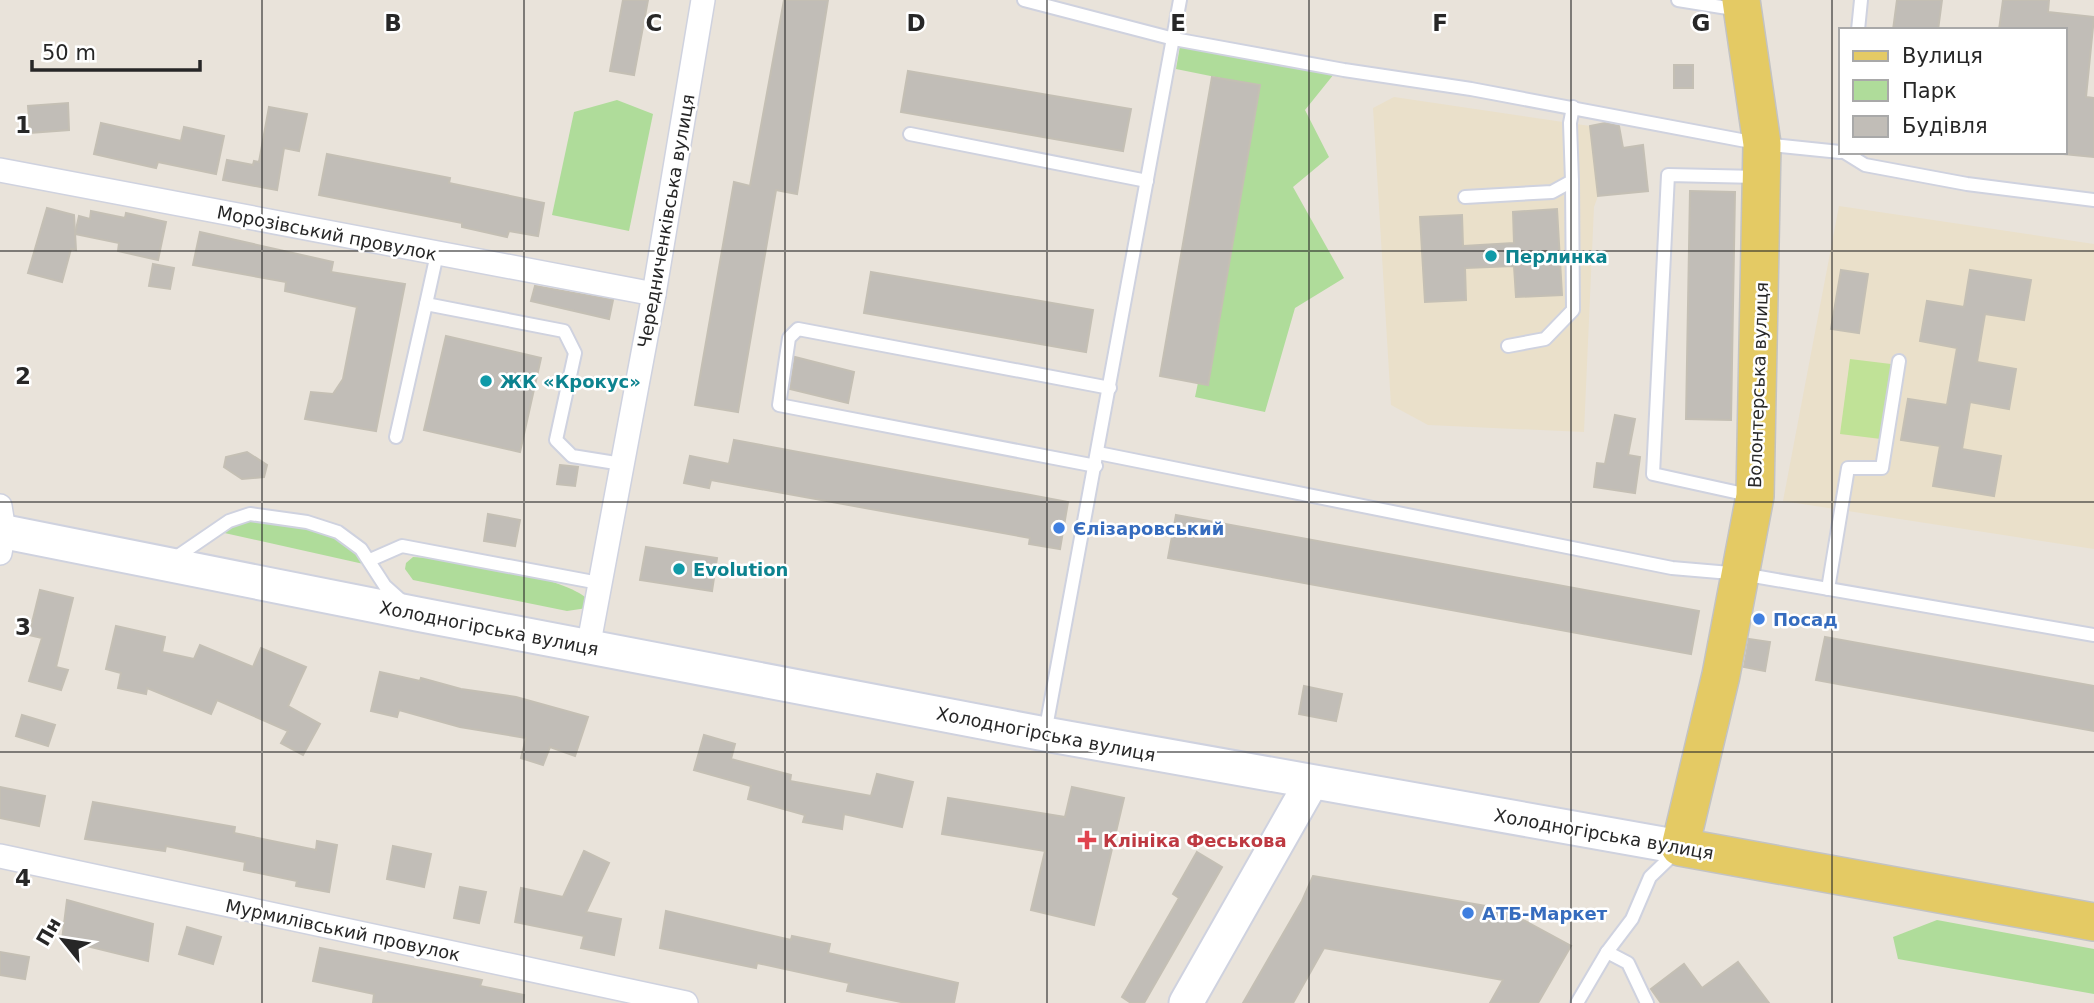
<svg xmlns="http://www.w3.org/2000/svg" width="2094" height="1003" font-family="'DejaVu Sans',sans-serif">
<rect width="100%" height="100%" fill="#e9e3da"/>
<g fill="#eae0ca">
<path d="M1394 97 1590 126 1598 196 1594 207 1584 432 1428 425 1391 405 1373 108Z"/>
<path d="M1839 206 2094 244V549L1783 501Z"/>
</g>
<g fill="#afdc9a">
<path d="M1180 46 1334 74 1305 110 1329 157 1293 187 1344 278 1295 308 1265 412 1195 397 1260 86 1176 69Z"/>
<path d="M617 100 653 114 629 231 552 215 574 112Z"/>
<path d="M252 515 335 532 368 565 220 532Z"/>
<path d="M413 557C451 558 556 575 585 597L587 608 567 611 413 580 405 569 406 563Z"/>
<path d="M1937 920 2094 949V994L1898 959 1893 937Z"/>
</g>
<path fill="#c0e297" d="M1850 359 1891 364 1881 439 1840 434Z"/>
<g fill="#c1bdb7" stroke="#c4bfb4" stroke-width="2">
<path d="M623 0H648L634 75 610 71Z"/>
<path d="M784 0H828L797 194 776 190 738 412 695 405 734 182 750 186Z"/>
<path d="M1897 0H1942L1938 30H1893Z"/>
<path d="M2003 0H2049L2048 12 2094 17 2086 97 2094 98V157L2064 154V30H1999Z"/>
<rect x="1674" y="65" width="19" height="23"/>
<path d="M908 71 1131 109 1123 151 901 112Z"/>
<path d="M1212 77 1260 85 1208 385 1160 376Z"/>
<path d="M68 103 69 130 30 133 28 106Z"/>
<path d="M269 107 307 114 299 151 284 148 277 190 223 180 227 160 253 165 254 161 259 162Z"/>
<path d="M101 123 181 141 184 127 224 136 216 174 158 162 156 168 94 154Z"/>
<path d="M1605 123 1619 126 1623 148 1643 145 1648 191 1598 196 1590 126Z"/>
<path d="M327 154 450 178 449 183 544 203 538 236 509 231 507 237 462 227V223L319 195Z"/>
<path d="M1690 191 1735 192 1731 420 1686 419Z"/>
<path d="M47 208 74 215 76 250 71 249 62 282 28 273Z"/>
<path d="M1557 209 1562 295 1516 297 1514 266 1465 268 1466 300 1425 302 1420 217 1462 215 1463 246 1514 243 1513 212Z"/>
<path d="M91 211 125 218 126 213 166 222 158 260 118 251 119 243 75 234 79 216 90 219Z"/>
<path d="M200 232 333 262 331 272 405 284 376 431 305 419 311 392 333 394 343 379 357 307 285 291 286 282 193 265Z"/>
<path d="M153 264 174 268 170 289 149 286Z"/>
<path d="M1841 270 1868 274 1859 333 1831 329Z"/>
<path d="M1970 270 2031 280 2024 320 1985 314 1977 362 2016 369 2009 409 1970 402 1962 449 2001 456 1994 496 1933 486 1940 446 1901 440 1908 399 1947 405 1957 348 1920 341 1927 301 1964 307Z"/>
<path d="M871 272 1093 310 1086 352 864 313Z"/>
<path d="M535 286 613 300 609 319 531 301Z"/>
<path d="M446 336 541 358 520 452 424 430Z"/>
<path d="M795 357 854 372 848 403 790 389Z"/>
<path d="M1615 415 1635 419 1628 455 1640 457 1635 493 1594 487 1597 463 1605 464Z"/>
<path d="M734 440 1068 502 1060 549 1029 544 1030 538 711 480 709 488 684 483 690 456 729 464Z"/>
<path d="M247 452 267 465 264 477 242 479 224 467 226 457Z"/>
<path d="M560 465 578 467 575 486 557 484Z"/>
<path d="M488 514 520 520 515 546 484 541Z"/>
<path d="M1176 515 1699 611 1691 654 1168 558Z"/>
<path d="M646 547 717 558 712 591 640 580Z"/>
<path d="M40 590 73 598 56 667 68 670 61 690 29 681 42 638 29 635Z"/>
<path d="M116 626 165 637 162 652 194 659 200 645 253 667 261 648 306 667 288 706 320 724 303 755 281 743 288 731 217 700 211 714 147 688 146 694 118 688 121 673 106 669Z"/>
<path d="M1825 637 2094 686V731L1816 680Z"/>
<path d="M1749 639 1770 642 1765 671 1744 667Z"/>
<path d="M380 672 420 681 421 678 461 689 516 697 588 717 575 756 550 747 543 765 521 758 526 738 460 727 399 710 397 717 371 711Z"/>
<path d="M1304 686 1342 694 1336 721 1299 714Z"/>
<path d="M22 715 55 725 48 746 16 736Z"/>
<path d="M704 735 735 744 731 759 791 775 790 781 871 796 877 774 913 782 902 827 844 814 842 829 803 822 805 815 748 799 751 786 694 770Z"/>
<path d="M0 787 45 796 39 826 0 818Z"/>
<path d="M1072 787 1124 798 1094 925 1031 910 1045 851 942 834 948 798 1065 817Z"/>
<path d="M93 802 235 827 234 833 316 850 317 841 337 845 329 892 296 886 297 881 244 870 245 862 166 846 165 851 85 839Z"/>
<path d="M393 846 431 854 424 887 387 879Z"/>
<path d="M584 851 609 863 586 912 621 919 614 955 581 948 584 936 515 922 521 888 563 897Z"/>
<path d="M1197 852 1222 867 1144 1003H1131L1122 997 1179 898 1173 894Z"/>
<path d="M1313 876 1503 909 1571 946 1538 1003H1490L1503 980 1324 948 1293 1003H1243L1302 901Z"/>
<path d="M460 887 486 892 479 923 454 918Z"/>
<path d="M67 900 153 924 148 961 62 940Z"/>
<path d="M666 911 791 940 792 936 830 944 828 953 958 983 954 1003H906L847 991 849 983 757 963 756 968 660 948Z"/>
<path d="M187 927 221 937 213 964 179 954Z"/>
<path d="M320 948 482 980 480 986 524 995 523 1003H373L374 994 313 981Z"/>
<path d="M0 952 29 957 25 979 0 975Z"/>
<path d="M1738 962 1769 1003H1661L1651 989 1684 964 1702 988Z"/>
</g>
<g fill="none" stroke-linecap="round" stroke-linejoin="round">
<g stroke="#cfd2df" stroke-width="16">
<g id="lane">
<path d="M1024 0 1174 39 1344 70 1471 89 1762 144 1840 152"/>
<path d="M1678 0 1740 10"/>
<path d="M1858 30 1861 0"/>
<path d="M910 134 1147 181"/>
<path d="M1844 152 1865 165 1967 184 2094 200"/>
<path d="M1465 197 1552 192 1572 181 1570 123 1573 107"/>
<path d="M426 304 437 254"/>
<path d="M1508 346 1545 339 1573 310 1572 181"/>
<path d="M396 437 426 304 564 331 575 353 556 440 572 456 622 464"/>
<path d="M1098 453 1672 568 1742 574 2094 635"/>
<path d="M1096 466 779 405 789 338 798 329 1110 388"/>
<path d="M1753 496 1653 474 1668 175 1759 177"/>
<path d="M172 560 229 521 250 514 307 522 338 532 361 549 385 586 404 603"/>
<path d="M370 560 402 546 599 583"/>
<path d="M1828 589 1848 468H1882L1899 361"/>
<path d="M1045 733 1180 0"/>
<path d="M1607 952 1628 963 1647 1003"/>
<path d="M1577 1003 1607 952 1632 919 1650 877 1678 850"/>
</g>
</g>
<g stroke="#cfd2df" stroke-width="26">
<g id="street">
<path d="M0 170 654 294"/>
<path d="M0 506 4 531 0 553"/>
<path d="M588 648 654 294 703 0"/>
<path d="M0 856 686 1003"/>
</g>
</g>
<g stroke="#cfd2df" stroke-width="37">
<g id="secondary">
<path d="M0 531 417 614 1045 734 1680 847"/>
<path d="M1186 1003 1311 783"/>
</g>
</g>
<g stroke="#c3c3c3" stroke-width="40">
<path id="primary" d="M1741 0 1762 144 1755 496 1721 675 1680 847 2094 922"/>
</g>
<use href="#lane" stroke="#fff" stroke-width="12"/>
<use href="#street" stroke="#fff" stroke-width="23"/>
<use href="#secondary" stroke="#fff" stroke-width="33"/>
<use href="#primary" stroke="#e4ca64" stroke-width="37"/>
</g>
<path fill="none" stroke="#272727" stroke-width="2" stroke-opacity="0.55" d="M262 0V1003M524 0V1003M785 0V1003M1047 0V1003M1309 0V1003M1571 0V1003M1832 0V1003M0 251H2094M0 502H2094M0 752H2094"/>
<g fill="#0f9aa8" stroke="#fff" stroke-width="2.5">
<circle cx="1491" cy="256" r="7"/>
<circle cx="486" cy="381" r="7"/>
<circle cx="679" cy="569" r="7"/>
</g>
<g fill="#3f7fe0" stroke="#fff" stroke-width="2.5">
<circle cx="1059" cy="528" r="7"/>
<circle cx="1759" cy="619" r="7"/>
<circle cx="1468" cy="913" r="7"/>
</g>
<path fill="#e0444e" stroke="#fff" stroke-width="2.5" d="M1083.5 829.5h7v7h7v7h-7v7h-7v-7h-7v-7h7z"/>
<g text-anchor="middle" dominant-baseline="central" stroke-width="5" stroke-linejoin="round" paint-order="stroke">
<g font-size="18" fill="#272727" stroke="#fff">
<text transform="translate(666 221) rotate(-80)">Чередниченківська вулиця</text>
<text transform="translate(327 233) rotate(11)">Морозівський провулок</text>
<text transform="translate(1758 385) rotate(-88)">Волонтерська вулиця</text>
<text transform="translate(489 628) rotate(11)">Холодногірська вулиця</text>
<text transform="translate(1046 734) rotate(11)">Холодногірська вулиця</text>
<text transform="translate(1604 834) rotate(10)">Холодногірська вулиця</text>
<text transform="translate(343 930) rotate(12)">Мурмилівський провулок</text>
</g>
<g font-size="18" font-weight="bold" fill="#0d838f" stroke="#fff" text-anchor="start">
<text x="1505" y="256">Перлинка</text>
<text x="500" y="381">ЖК «Крокус»</text>
<text x="693" y="569">Evolution</text>
</g>
<g font-size="18" font-weight="bold" fill="#366cbe" stroke="#fff" text-anchor="start">
<text x="1073" y="528">Єлізаровський</text>
<text x="1773" y="619">Посад</text>
<text x="1482" y="913">АТБ-Маркет</text>
</g>
<g font-size="18" font-weight="bold" fill="#be3a42" stroke="#fff" text-anchor="start">
<text x="1103" y="840">Клініка Феськова</text>
</g>
</g>
<g font-size="23" text-anchor="middle" font-weight="bold" fill="#272727" stroke="#fff" stroke-width="5" stroke-linejoin="round" paint-order="stroke">
<text x="393" y="31">B</text>
<text x="654" y="31">C</text>
<text x="916" y="31">D</text>
<text x="1178" y="31">E</text>
<text x="1440" y="31">F</text>
<text x="1701" y="31">G</text>
<text x="23" y="133">1</text>
<text x="23" y="384">2</text>
<text x="23" y="635">3</text>
<text x="23" y="886">4</text>
</g>
<rect x="1839" y="28" width="228" height="126" fill="#ffffff" stroke="#a9a9a9" stroke-width="2"/>
<rect x="1853" y="51" width="35" height="10" fill="#e4ca64" stroke="#a9a9a9" stroke-width="2"/>
<text x="1902" y="63" font-size="21" fill="#272727">Вулиця</text>
<rect x="1853" y="80" width="35" height="21" fill="#afdc9a" stroke="#a9a9a9" stroke-width="2"/>
<text x="1902" y="98" font-size="21" fill="#272727">Парк</text>
<rect x="1853" y="116" width="35" height="21" fill="#c1bdb7" stroke="#a9a9a9" stroke-width="2"/>
<text x="1902" y="133" font-size="21" fill="#272727">Будівля</text>
<g transform="translate(63 940) rotate(300)" stroke="#ffffff" stroke-width="5" paint-order="stroke">
<path d="M0-5L12 26L0 18L-12 26Z" fill="#272727"/>
<text y="-10" font-size="19" font-weight="bold" text-anchor="middle" fill="#272727">Пн</text>
</g>
<path d="M32 60v10h168v-10" fill="none" stroke="#272727" stroke-width="3.5"/>
<text x="42" y="60" font-size="21" fill="#272727" stroke="#ffffff" stroke-width="5" paint-order="stroke">50 m</text>
</svg>
